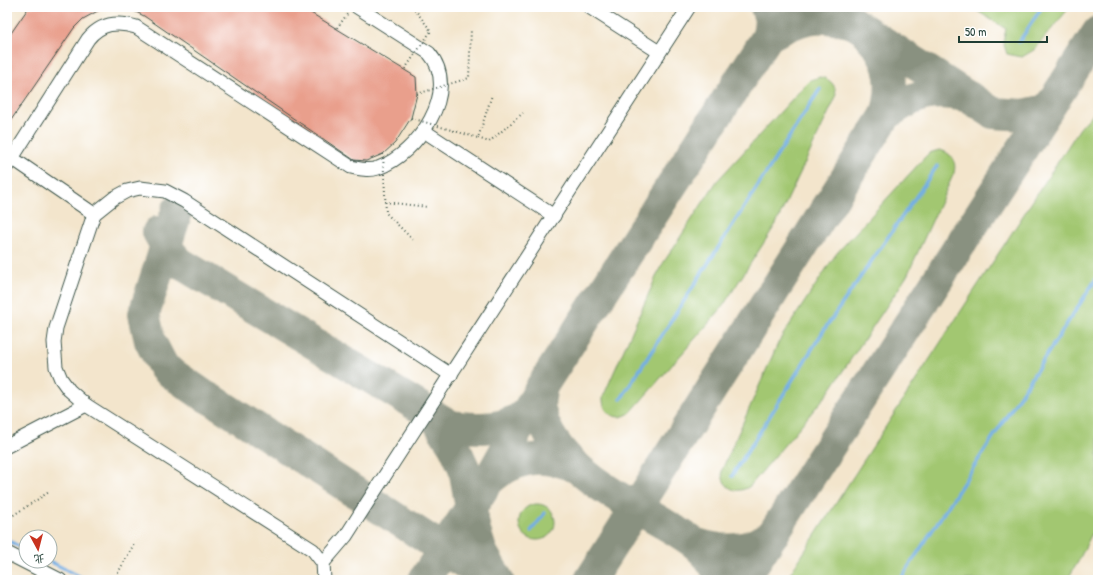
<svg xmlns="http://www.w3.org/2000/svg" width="1105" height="587" font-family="'Patrick Hand','LXGW WenKai TC',sans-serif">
<rect width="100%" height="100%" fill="#fff"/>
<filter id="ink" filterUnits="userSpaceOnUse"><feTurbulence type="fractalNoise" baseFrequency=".025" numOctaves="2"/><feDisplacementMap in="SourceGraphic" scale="8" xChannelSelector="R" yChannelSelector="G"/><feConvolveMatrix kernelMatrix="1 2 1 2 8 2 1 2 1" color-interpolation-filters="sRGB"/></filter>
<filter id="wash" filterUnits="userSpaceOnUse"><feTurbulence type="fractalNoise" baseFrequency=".012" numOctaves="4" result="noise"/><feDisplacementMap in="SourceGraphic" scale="16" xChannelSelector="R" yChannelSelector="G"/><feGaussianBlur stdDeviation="0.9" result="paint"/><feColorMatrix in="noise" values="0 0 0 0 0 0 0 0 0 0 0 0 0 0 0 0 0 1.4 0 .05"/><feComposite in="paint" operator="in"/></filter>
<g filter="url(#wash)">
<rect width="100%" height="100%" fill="#f3e5cc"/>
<g fill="#a2c771" stroke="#608252">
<path d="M971 7H1070L1034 50 1022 57 1007 54 1003 42 1006 29Z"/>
<path d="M820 77C832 79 838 88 835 99L776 224 721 309 631 412C617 423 602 414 603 397L660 268 717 181 806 84 810 80Z"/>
<path d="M1098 108V521L1078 562 1067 580H786L1080 128Z"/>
<path d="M939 150C951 152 957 161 954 173L907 276 828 393 750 486C736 496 721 487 722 470L779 341 836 254 925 157 929 153Z"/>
<circle cx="537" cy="522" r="18"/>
</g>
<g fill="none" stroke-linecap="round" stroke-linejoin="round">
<g stroke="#73afe4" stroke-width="3.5">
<path d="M1019 42 1042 7"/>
<path d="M621 399 820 89"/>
<path d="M732 476 824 330 937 166"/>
<path d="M531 531 545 513"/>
<path d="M7 540 26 550"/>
<path d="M49 561 87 580"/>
<path d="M900 580 1098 276"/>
</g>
<g stroke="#899180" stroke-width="32">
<path d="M766 7 770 19 768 36"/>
<path d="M835 11 993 113 1024 115 1047 110"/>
<path d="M870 37C892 59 895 86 886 115"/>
<path d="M177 211 144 314 150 341 164 368 203 395 216 402 491 580"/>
<path d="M158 232 169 251 180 263 451 426C472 428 496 431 516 420 521 418 525 413 529 410"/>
<path d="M542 386C541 393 538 403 540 410 551 462 612 494 654 518 684 536 708 546 722 580"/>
<path d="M435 417 454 446 464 468 475 531 482 553 498 580"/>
<path d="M488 481 542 386 768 36C802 17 815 13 853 23"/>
<path d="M697 544C726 553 749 552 774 533"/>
<path d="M424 580 488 481C516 456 542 453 576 467"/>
<path d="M590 580 886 115C917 93 932 89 969 97"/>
<path d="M743 580 1098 32"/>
</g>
</g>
<g id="blocks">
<g fill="#e99f8c">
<path d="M29 7H105L83 19 74 28 7 126V39Z"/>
<path d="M126 7H301L416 77 417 94 411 118 395 143 383 154 366 161 354 160 144 16Z"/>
</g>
</g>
</g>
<g filter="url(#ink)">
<use href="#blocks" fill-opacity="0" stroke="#3f564b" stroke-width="1"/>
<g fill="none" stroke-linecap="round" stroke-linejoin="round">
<g stroke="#3f564b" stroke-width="15">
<g id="minor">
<path d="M589 7 659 52"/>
<path d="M424 131 554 216"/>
<path d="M12 158 94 214"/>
<path d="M7 166 88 39C101 23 117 21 136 27L351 167C360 169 369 171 378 168 417 154 462 91 429 53L357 7"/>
<path d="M7 446 86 405"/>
<path d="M7 553 60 580"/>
<path d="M323 563 346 536 369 500 689 7"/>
<path d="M324 580 323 563 313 550 86 405 69 390 61 379 56 367 54 342 56 328 94 214 114 198 127 191 140 188 165 191 184 201 451 375"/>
</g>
</g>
<g stroke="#3f564b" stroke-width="2" stroke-dasharray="1 3" stroke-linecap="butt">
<path d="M337 28 348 13"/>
<path d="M478 138 489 142 523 113"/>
<path d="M385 202 428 207"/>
<path d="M7 525 12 516 49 492"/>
<path d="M114 580 134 544"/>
</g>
<use href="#minor" stroke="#fff" stroke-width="13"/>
<g stroke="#3f564b" stroke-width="2" stroke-dasharray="1 3" stroke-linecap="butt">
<path d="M405 69 431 31 413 7"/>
<path d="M417 94 469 78 471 29"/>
<path d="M411 118 478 138 492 95"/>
<path d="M383 154 386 213 414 241"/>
</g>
</g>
</g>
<rect width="1105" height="587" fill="none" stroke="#fff" stroke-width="24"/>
<g transform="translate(38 549) rotate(173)"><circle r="19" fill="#ffffff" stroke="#a5b1ae"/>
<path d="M0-3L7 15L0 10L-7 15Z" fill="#c8321e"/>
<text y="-6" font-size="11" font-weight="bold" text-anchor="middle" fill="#1f3d34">北</text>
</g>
<path d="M959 36v6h88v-6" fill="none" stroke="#1f3d34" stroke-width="2"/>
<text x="965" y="36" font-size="12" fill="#1f3d34" stroke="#ffffff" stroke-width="3" paint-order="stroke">50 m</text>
</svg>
